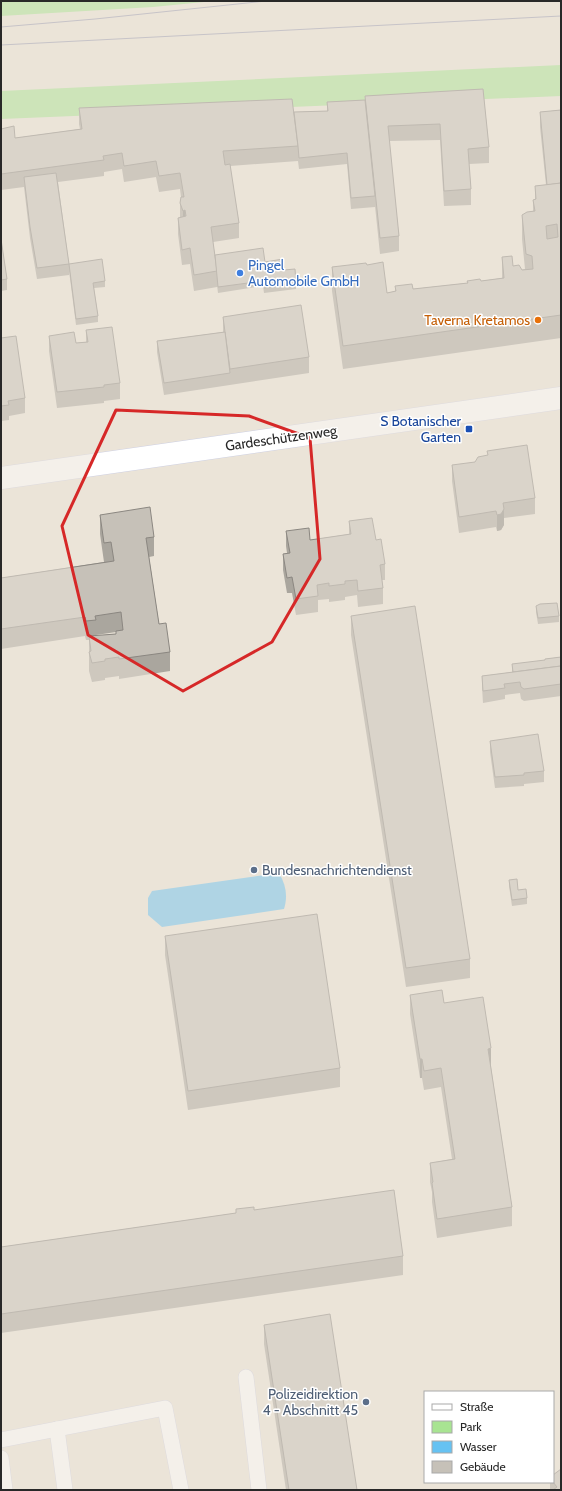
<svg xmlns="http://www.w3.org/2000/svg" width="562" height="1491" font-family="Cabin,sans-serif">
<rect width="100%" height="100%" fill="#ebe4d8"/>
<g fill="#a8e492">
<path d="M1 1H214L153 7 1 16Z"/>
<path d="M561 65V96L1 119V91Z"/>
</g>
<path fill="#66c2f2" d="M279 873C286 885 288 896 284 909L162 927 148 915V898L152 891Z"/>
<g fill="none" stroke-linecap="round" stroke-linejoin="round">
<g stroke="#ced0e2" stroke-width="16">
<g id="lane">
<path d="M246 1377 259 1490"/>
<path d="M57 1429 65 1490"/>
<path d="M1 1440 165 1408 181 1490"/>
<path d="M1 1458 5 1490"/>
</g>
</g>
<g stroke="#ced0e2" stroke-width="23">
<path id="street" d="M1 478 561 398"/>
</g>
<use href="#lane" stroke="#fff" stroke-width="15"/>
<use href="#street" stroke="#fff" stroke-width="22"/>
<g stroke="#9b9db3" stroke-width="1">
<path d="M1 27 95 19 266 1"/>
<path d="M1 45 561 16"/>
</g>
</g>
<g fill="#aaa69e" fill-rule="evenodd">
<path d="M483 89 489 147V163L469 164 471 189V205L444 206 440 140 389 141 399 236V251L380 254 375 206V207L351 209 347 164 299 169 298 161 230 166 239 223V238L213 242 215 255 265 262 284 270 296 283V289L264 293 263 286 218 293 217 285V287L194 291 190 264 182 265 178 234V218H180V203L181 197 180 189 159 192 156 177 124 182 122 169 104 172V176L58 182 69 264 105 281V287L94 288 98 316V322L76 325 69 271V275L37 279 30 238 24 187 1 190V126V129L15 138 80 129 79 124V108L294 112 327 111V102L365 100V96Z"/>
<path d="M561 110V338L343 369 332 291V267L367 265 387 293 395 291V286L413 289 467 283V281H481L502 278V257L513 266 522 270 525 269 522 239V215L533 211V200L535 199V186L546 185 540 127V112Z"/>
<path d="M1 239 7 279V290L1 291Z"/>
<path d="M223 317 309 357V373L164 395 157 352V341L223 332Z"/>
<path d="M86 330 120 383V399L104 401V403L57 408 49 351V336L76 343 86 342Z"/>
<path d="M1 338 25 398V413L9 416V420L1 421Z"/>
<path d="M452 465 535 498V514L504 518V525L501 530 497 531 496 527 459 533 452 481Z"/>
<path d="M100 515 154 537V556L149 557 159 624 170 652V671L119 679V676L105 678V680L92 682 89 671V640H86L85 636 1 649V578L104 562 100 534ZM116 632V634L96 636V635Z"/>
<path d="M349 521 376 540 385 564V580H382L383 588V604L358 607 357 595 345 597V600L329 602V599L318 600V612L296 615 292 593H287L283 570V554L287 553 286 546V531L310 540 349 534Z"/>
<path d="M536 606 559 616V622L538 624 536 612Z"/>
<path d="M351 616 470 959V978L406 987 351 635Z"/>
<path d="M561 657V696L524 701 521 699 520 693 505 695V699L483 703 482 687V676L512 672V664L545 661V659Z"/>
<path d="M490 741 544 771V782L524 784V786L495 788 490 752Z"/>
<path d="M509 880 518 890 527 898V904L512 906 509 886Z"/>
<path d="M165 936 340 1068V1087L188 1110 165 955Z"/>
<path d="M410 995 444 1003 491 1067 512 1207V1226L437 1238 432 1202V1192L430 1182V1163L452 1159 441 1087 424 1090 422 1078H420L410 1014Z"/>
<path d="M236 1209 254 1210 403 1256V1275L1 1333V1247L236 1213Z"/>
<path d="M264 1325 357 1490H286L264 1344Z"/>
<path d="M550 1482H553L561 1490H551L550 1489Z"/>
</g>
<g fill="#8b8781">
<path d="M185 210V226H183V211Z"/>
<path d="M504 509V525L501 530 497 531V515Z"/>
<path d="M491 1048V1067L488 1068V1049Z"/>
<rect x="420" y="1059" width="2" height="19"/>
</g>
<g fill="#c6c1b8" stroke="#8b8781" fill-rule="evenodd">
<path d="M483 89 489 147 468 149 471 189 444 191 440 124 388 126 399 236 380 238 365 96Z"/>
<path d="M292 99 298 146 223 151 225 165 230 164 239 223 211 227 217 271 194 275 190 248 182 250 178 218 186 216 185 210 183 211 180 203 181 197H184L180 173 159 176 156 161 124 166 122 153 103 156 104 160 1 174V126V129L14 126 15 138 82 129 79 108Z"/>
<path d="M365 100 375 196 351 198 347 153 299 158 298 146 294 112 328 111 327 102Z"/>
<path d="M561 110V183L547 185 540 112Z"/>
<path d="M56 173 69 264 37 268 30 227 24 177Z"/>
<path d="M561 183V315L343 346 332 267 366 263 367 265 383 262 387 293 396 291 395 286 412 284 413 289 468 283 467 281 480 279 481 281 504 278 502 257 512 256 513 266 519 265 522 270 533 269 532 256 526 254 522 215 527 212 535 211 533 200 536 199 535 186ZM557 224 558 237 547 239 546 226Z"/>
<path d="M1 239 7 279 1 280Z"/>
<path d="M263 248 265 262 283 259 284 270 295 269 296 283 264 288 263 281 218 287 215 255Z"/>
<path d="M102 259 105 281 93 283 98 316 76 319 69 264Z"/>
<path d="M301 305 309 357 230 369 223 317Z"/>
<path d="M112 327 120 383 104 385V387L57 392 49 336 74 332 76 343 88 342 86 330Z"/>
<path d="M225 332 230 373 164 383 157 341Z"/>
<path d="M16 336 25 398 8 401 9 405 1 406V338Z"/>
<path d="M527 445 535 498 503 503 504 509 501 514 497 515 496 511 459 517 452 465 475 462 478 457 488 455 487 451Z"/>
<path d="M150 507 154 537 146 538 159 624 166 623 170 652 119 659V657L105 659V661L92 663 89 652 91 651 89 636 116 634V631L123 630 121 612 95 616 96 620 86 621 85 617 1 629V578L114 561 111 542 104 543 100 515Z"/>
<path d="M372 518 376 540 381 539 385 564 380 565 383 588 358 591 357 580 345 581V584L329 586V583L317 585 318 596 296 599 292 577 287 578 283 554 290 553 286 531 309 528 310 540 351 534 349 521Z"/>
<path d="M557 603 559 616 538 618 536 606 540 604Z"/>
<path d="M415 606 470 959 406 968 351 616Z"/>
<path d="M561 657V666L513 672 512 664 545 660V659Z"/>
<path d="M561 666V684L524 689 521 687 520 682 504 684 505 688 483 691 482 676Z"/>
<path d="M538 734 544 771 524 773V775L495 777 490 741Z"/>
<path d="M517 879 518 890 526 889 527 898 512 900 509 880Z"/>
<path d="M317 914 340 1068 188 1091 165 936Z"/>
<path d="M442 990 444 1003 483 997 491 1048 488 1049 512 1207 437 1219 432 1183 433 1182 430 1163 455 1159 441 1068 424 1071 422 1059H420L410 995Z"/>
<path d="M394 1190 403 1256 1 1314V1247L236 1213V1209L254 1207V1210Z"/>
<path d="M330 1314 357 1490H289L264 1325Z"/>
<path d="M561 1469V1490H553L557 1487 553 1482V1475Z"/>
</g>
<path d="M0 0H562V1491H0ZM116 410 249 416 310 438 320 559 272 642 183 691 88 635 62 526Z" fill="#ebe4d8" fill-opacity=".55" fill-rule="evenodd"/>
<path fill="none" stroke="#d62828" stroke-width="3" stroke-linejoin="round" d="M116 410 249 416 310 438 320 559 272 642 183 691 88 635 62 526Z"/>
<circle fill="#3f7fe0" stroke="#fff" stroke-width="1.5" cx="240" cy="273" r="4"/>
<circle fill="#e8710a" stroke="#fff" stroke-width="1.5" cx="538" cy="320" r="4"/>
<rect fill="#1a4fb4" stroke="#fff" stroke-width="1.5" x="465" y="425" width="8" height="8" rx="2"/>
<g fill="#5c6f8a" stroke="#fff" stroke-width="1.5">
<circle cx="254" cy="870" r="4"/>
<circle cx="366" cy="1402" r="4"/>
</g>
<g text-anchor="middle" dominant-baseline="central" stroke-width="3" stroke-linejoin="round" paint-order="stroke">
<g font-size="14" fill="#366cbe" stroke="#fff" text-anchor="start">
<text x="248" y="265">Pingel<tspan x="248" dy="16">Automobile GmbH</tspan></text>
</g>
<g font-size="14" fill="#c56008" stroke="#fff" text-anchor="end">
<text x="530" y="320">Taverna Kretamos</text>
</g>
<g font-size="14" fill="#164399" stroke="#fff" text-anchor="end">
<text x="461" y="421">S Botanischer<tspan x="461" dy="16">Garten</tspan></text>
</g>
<g font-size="14" fill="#282828" stroke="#fff">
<text transform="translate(281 438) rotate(-8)">Gardeschützenweg</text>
</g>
<g font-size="14" fill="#4e5e75" stroke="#fff" text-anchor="start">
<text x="262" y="870">Bundesnachrichtendienst</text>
<text x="358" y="1394" text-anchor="end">Polizeidirektion<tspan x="358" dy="16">4 - Abschnitt 45</tspan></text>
</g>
</g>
<rect width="562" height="1491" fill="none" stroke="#282828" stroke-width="4"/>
<rect x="424" y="1391" width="130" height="92" fill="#ffffff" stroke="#a9a9a9"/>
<rect x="432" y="1404" width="20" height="6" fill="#ffffff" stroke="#a9a9a9"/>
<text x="460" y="1411" font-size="12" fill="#282828">Straße</text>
<rect x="432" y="1421" width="20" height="12" fill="#a8e492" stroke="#a9a9a9"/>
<text x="460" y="1431" font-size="12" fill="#282828">Park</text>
<rect x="432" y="1441" width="20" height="12" fill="#66c2f2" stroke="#a9a9a9"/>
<text x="460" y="1451" font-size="12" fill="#282828">Wasser</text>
<rect x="432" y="1461" width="20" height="12" fill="#c6c1b8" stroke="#a9a9a9"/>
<text x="460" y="1471" font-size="12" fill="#282828">Gebäude</text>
</svg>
